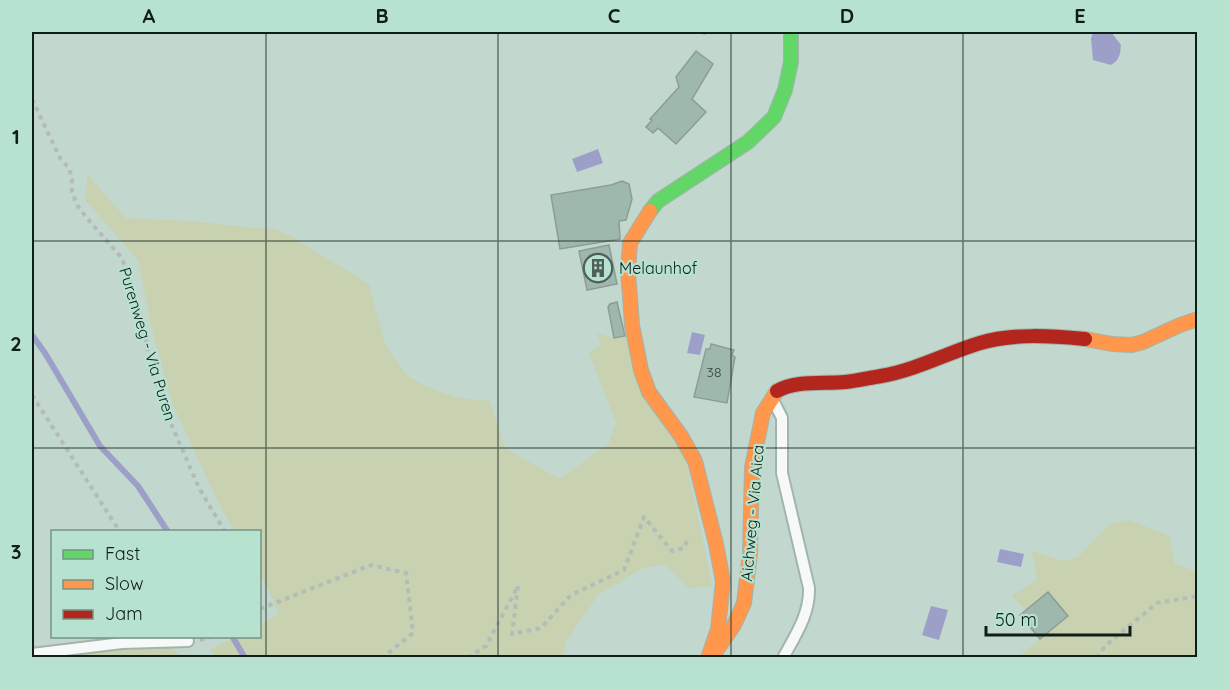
<svg xmlns="http://www.w3.org/2000/svg" width="1229" height="689" font-family="Quicksand,sans-serif">
<rect width="100%" height="100%" fill="#c2d8cf"/>
<g fill="#c8d1b0">
<path d="M87 174 126 218 190 221 255 228 274 229 287 234 369 284 385 344 400 366 409 377 434 390 459 398 490 401 505 448 560 479 609 443 616 423 589 353 601 345 597 333 614 338 625 336 681 436 712 586 689 588 665 565 645 567 598 595 566 642 563 657H215L210 649 235 637 260 636V624L279 614 270 593 260 574V532L235 531 220 506 173 405 153 334 138 260 86 201Z"/>
<path d="M1129 520 1169 536 1175 564 1197 572V657H1018L1068 616 1049 593 1026 610 1011 596 1037 580 1032 551 1064 561 1078 557 1110 524Z"/>
<path d="M125 637 173 647 180 657 32 658V644L42 647Z"/>
</g>
<g fill="#9ca0c9">
<path d="M1093 32H1111L1121 45C1120 54 1120 60 1111 65L1093 60 1091 39Z"/>
<path d="M598 149 603 163 577 172 572 159Z"/>
<path d="M692 332 705 335 700 355 687 353Z"/>
<path d="M1000 549 1024 554 1021 567 997 562Z"/>
<path d="M931 606 948 610 939 640 922 635Z"/>
</g>
<g fill="none" stroke-linecap="round" stroke-linejoin="round">
<g stroke="#9ca0c9" stroke-width="6">
<path d="M32 335 45 353 100 446 138 486 168 532"/>
<path d="M232 636 245 658"/>
</g>
</g>
<g fill="#9eb8ae" stroke="#8c9d96" stroke-width="1.5">
<path d="M696 51 713 64 692 99 706 112 676 144 658 128 653 133 646 127 652 120 650 119 679 87 676 77Z"/>
<path d="M622 181 629 184 632 199 626 220 619 221 620 239 560 249 551 195 611 185Z"/>
<path d="M609 245 617 284 587 290 579 251Z"/>
<path d="M617 302 625 336 614 338 608 307 610 304Z"/>
<path d="M711 344 734 350 732 355 735 357 727 403 694 397 706 349H710Z"/>
<path d="M1048 592 1068 616 1040 639 1020 615Z"/>
</g>
<g fill="none" stroke-linecap="round" stroke-linejoin="round">
<g stroke="#a2b4ad" stroke-width="14">
<g id="lane">
<path d="M775 404 782 418V473L809 588C810 614 795 636 783 658"/>
<path d="M32 654 122 643 188 641"/>
</g>
</g>
<g stroke="#a2b4ad" stroke-width="16">
<path id="fast" d="M650 211 658 201 748 142 774 117 785 90 791 62V32"/>
</g>
<g stroke="#a2b4ad" stroke-width="16">
<g id="slow">
<path d="M650 211 630 243 628 270 632 325 641 370 649 392 681 436 695 461 716 544 723 581 718 629 708 658"/>
<path d="M1085 339 1112 344 1132 345 1143 342 1180 325 1198 319"/>
<path d="M712 657 734 625 744 603 750 554 752 467 763 413 777 391"/>
</g>
</g>
<g stroke="#a2b4ad" stroke-width="16">
<path id="jam" d="M777 391C796 380 823 384 845 382 857 381 869 378 881 376 916 370 947 353 980 343 1013 333 1052 336 1085 339"/>
</g>
<g stroke="#b4bbb8" stroke-width="4" stroke-dasharray="4.5 4.5" stroke-linecap="butt">
<path d="M702 32 704 33 715 32"/>
<path d="M32 99 60 158 69 168 72 179V192L77 205 86 217 121 257 128 272 139 310 153 373 165 410 199 488 225 532"/>
<path d="M32 395 120 532"/>
<path d="M260 609 371 565 406 573 413 633 382 658"/>
<path d="M200 640 214 636"/>
<path d="M468 658 486 646 518 586 512 634 541 628 571 595 624 570 644 517 672 551 684 548 688 538"/>
<path d="M1097 658 1105 646 1157 603 1198 596"/>
</g>
<use href="#lane" stroke="#f6f9f8" stroke-width="10"/>
<use href="#fast" stroke="#63d668" stroke-width="14"/>
<use href="#slow" stroke="#ff974d" stroke-width="14"/>
<use href="#jam" stroke="#b3261e" stroke-width="14"/>
</g>
<path fill="none" stroke="#0f1f18" stroke-width="1.5" stroke-opacity="0.55" d="M266 32V658M498 32V658M731 32V658M963 32V658M32 241H1198M32 448H1198"/>
<defs>
<g id="building-ring" transform="scale(1.5)"><circle r="9.5" fill="#b8e2d0" stroke="#4e6058" stroke-width="1.5"/><path d="M-4-6H4V6H1V3H-1V6H-4ZM-2.5-4.3h1.7v1.8h-1.7ZM.8-4.3h1.7v1.8H.8ZM-2.5-1h1.7V.8h-1.7ZM.8-1h1.7V.8H.8Z" fill="#4e6058"/></g>
</defs>
<g fill-rule="evenodd">
<use href="#building-ring" x="598" y="268"/>
</g>
<g text-anchor="middle" dominant-baseline="central" stroke-width="4.5" stroke-linejoin="round" paint-order="stroke">
<g font-size="14" fill="#33453e">
<text x="714" y="372">38</text>
</g>
<g font-size="16" fill="#0f1f18" stroke="#b8e2d0" text-anchor="start">
<text x="619" y="268">Melaunhof</text>
</g>
<g font-size="16" fill="#0f1f18" stroke="#b8e2d0">
<text transform="translate(148 344) rotate(73)">Purenweg - Via Puren</text>
<text transform="translate(752 513) rotate(-85)">Aichweg - Via Aica</text>
</g>
</g>
<rect width="1229" height="689" fill="none" stroke="#b8e2d0" stroke-width="66"/>
<rect x="51" y="530" width="210" height="108" fill="#b8e2d0" stroke="#749486" stroke-width="1.5"/>
<rect x="63" y="550" width="30" height="9" fill="#63d668" stroke="#749486" stroke-width="1.5"/>
<text x="105" y="560" font-size="18" fill="#0f1f18">Fast</text>
<rect x="63" y="580" width="30" height="9" fill="#ff974d" stroke="#749486" stroke-width="1.5"/>
<text x="105" y="590" font-size="18" fill="#0f1f18">Slow</text>
<rect x="63" y="610" width="30" height="9" fill="#b3261e" stroke="#749486" stroke-width="1.5"/>
<text x="105" y="620" font-size="18" fill="#0f1f18">Jam</text>
<path d="M986 626v9h144v-9" fill="none" stroke="#0f1f18" stroke-width="3"/>
<text x="995" y="626" font-size="18" fill="#0f1f18" stroke="#b8e2d0" stroke-width="4.5" paint-order="stroke">50 m</text>
<rect x="33" y="33" width="1163" height="623" fill="none" stroke="#0f1f18" stroke-width="2"/>
<g font-size="20" text-anchor="middle" font-weight="bold" fill="#0f1f18">
<text x="149" y="23">A</text>
<text x="382" y="23">B</text>
<text x="614" y="23">C</text>
<text x="847" y="23">D</text>
<text x="1080" y="23">E</text>
<text x="16" y="144">1</text>
<text x="16" y="351">2</text>
<text x="16" y="559">3</text>
</g>
</svg>
